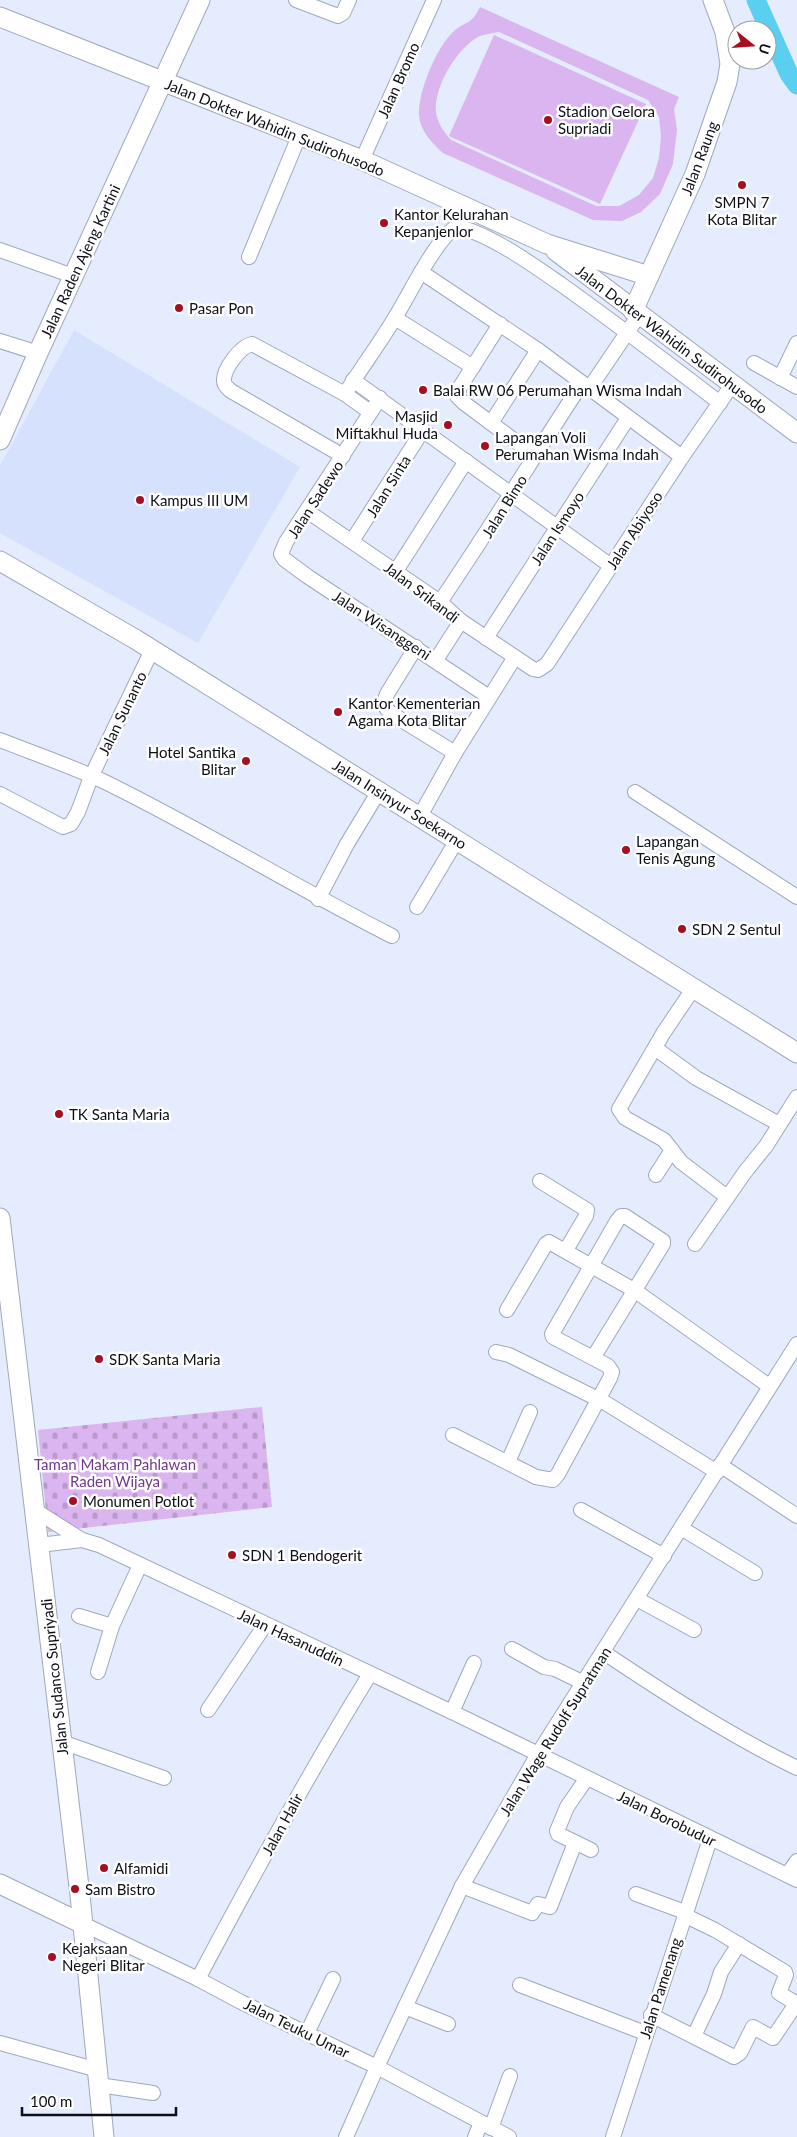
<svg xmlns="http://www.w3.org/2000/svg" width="797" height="2137" font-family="Lato,sans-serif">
<defs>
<pattern id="cemetery-stones" width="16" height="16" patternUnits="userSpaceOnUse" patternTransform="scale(1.25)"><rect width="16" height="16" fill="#dab5ef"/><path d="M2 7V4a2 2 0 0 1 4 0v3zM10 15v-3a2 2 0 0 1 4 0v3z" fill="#ba9acc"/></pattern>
</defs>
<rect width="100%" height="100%" fill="#e4ecfd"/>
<path fill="#d5e1fd" d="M74 330 300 467 198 643 0 533V466Z"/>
<path fill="url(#cemetery-stones)" d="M262 1407 272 1507 48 1532 38 1430Z"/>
<g fill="#dab5ef" fill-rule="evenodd">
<path d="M480 7 679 97 674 109 677 130 673 164 660 194 641 212 622 221 593 220 443 153C432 143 420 131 419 115 418 92 436 48 453 32 466 20 471 26 480 7ZM499 32 648 100 659 117 661 136 659 158 653 178 639 195 619 206H596L451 140C444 132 438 124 436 113 433 88 457 47 480 36 486 34 493 33 499 32Z"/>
<path d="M494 35 646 104 600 204 449 136Z"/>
</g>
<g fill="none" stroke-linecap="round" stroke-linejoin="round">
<path stroke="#5acfef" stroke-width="19" d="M756 0 789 74 797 85"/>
<g stroke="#9fa8bc" stroke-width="16">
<g id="minor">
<path d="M296 0 338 16 343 13 349 0"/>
<path d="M362 160 434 0"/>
<path d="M0 250 73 276"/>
<path d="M249 257 299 136"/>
<path d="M421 272 538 350 682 457"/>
<path d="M395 318 473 367"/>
<path d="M500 324 460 387 457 396 464 403 534 455"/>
<path d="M0 341 38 353"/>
<path d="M754 363 797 387"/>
<path d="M780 378 797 343"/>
<path d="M353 380 611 566"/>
<path d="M589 389 639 315"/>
<path d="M345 394C361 368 380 343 396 316 409 295 436 239 456 227 486 231 536 267 562 285 615 323 668 363 720 403"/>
<path d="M380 398 286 542 281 554 284 559 307 576 489 697"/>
<path d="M491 423 538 350"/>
<path d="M343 456 231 391C228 388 224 386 224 381 223 369 241 346 252 344L345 394 370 412"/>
<path d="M307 511 440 602 461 621 533 669 538 670 547 664 682 457 732 385"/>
<path d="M352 541 423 430"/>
<path d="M396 571 466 461"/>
<path d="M440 602C489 530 534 456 582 383"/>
<path d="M486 638 628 418"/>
<path d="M416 647 387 694C383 703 384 708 392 714L455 753"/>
<path d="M436 660 461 621"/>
<path d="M0 740C35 754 71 766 105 782 203 830 295 887 392 936"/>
<path d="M635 792 797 897"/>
<path d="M0 794 63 827 71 824 78 812 91 777 152 650"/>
<path d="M420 816 455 753 515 657"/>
<path d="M318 899 347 844 379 791"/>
<path d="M417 907 457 840"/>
<path d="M693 989 664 1032 619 1109 625 1118 664 1140 681 1162 727 1197"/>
<path d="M655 1048 696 1078 779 1124"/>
<path d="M656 1175 672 1150"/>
<path d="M540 1181 587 1210 586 1216 566 1250"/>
<path d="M695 1244 745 1172 766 1146 797 1097"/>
<path d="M507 1310 546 1244 549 1242 634 1290 769 1386"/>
<path d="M496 1352 509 1355 604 1402 717 1472"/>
<path d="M453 1435 536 1477 553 1480 558 1474 610 1378 612 1372 608 1366 593 1358 663 1244V1241L625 1216H621L617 1221 552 1334 553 1337 593 1358"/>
<path d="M508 1462 530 1412"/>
<path d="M720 1465 797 1516"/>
<path d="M581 1510 664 1556"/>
<path d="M36 1511 82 1540"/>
<path d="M681 1528 755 1573"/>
<path d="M39 1545 82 1540 99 1545 452 1712 797 1880"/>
<path d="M637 1599 694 1630"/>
<path d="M79 1616 112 1626"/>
<path d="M512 1649 544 1667 555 1669 584 1683"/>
<path d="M603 1652C666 1694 729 1735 797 1768"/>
<path d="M98 1672 112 1626 140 1565"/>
<path d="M208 1710 265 1625"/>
<path d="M452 1712 474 1663"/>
<path d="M62 1742 164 1778"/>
<path d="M587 1778 567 1807 557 1831 558 1834 591 1850"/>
<path d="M787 1875 797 1861"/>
<path d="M462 1886 532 1913 538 1904 550 1907 575 1843"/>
<path d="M636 1894 685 1912"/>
<path d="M684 1915 715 1930 785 1972 786 1975 779 1993 797 2004"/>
<path d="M83 1924 198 1979 241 2002 377 2067 509 2137"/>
<path d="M198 1979C253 1875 309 1773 370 1674"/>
<path d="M520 1985 645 2033"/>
<path d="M405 2007 448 2024"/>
<path d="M651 2015 734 2057 740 2053 753 2027 773 2038 796 2004"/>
<path d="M307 2033 333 1979"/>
<path d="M694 2036 714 1994 721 1972 739 1944"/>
<path d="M0 2043 98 2070"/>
<path d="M99 2085 153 2093"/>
<path d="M491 2128 510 2076"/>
<path d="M346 2137 377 2067 462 1886 538 1754 797 1344"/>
<path d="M475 2137 481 2123"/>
<path d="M613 2137 710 1839"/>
</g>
</g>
<g stroke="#9fa8bc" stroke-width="21">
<g id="major">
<path d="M0 17 362 160 547 244 649 276"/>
<path d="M556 251 797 433"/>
<path d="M633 311 695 174 727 82 730 64 725 32 713 0"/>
<path d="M0 440 38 353 200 0"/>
<path d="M0 561 135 639 797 1053"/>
<path d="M0 1218 80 1895 104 2137"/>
<path d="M0 1884 83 1924"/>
</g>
</g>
<use href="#minor" stroke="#fff" stroke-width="14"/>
<use href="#major" stroke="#fff" stroke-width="19"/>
</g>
<g fill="#a60e21" stroke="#fff" stroke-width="2">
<circle cx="548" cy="120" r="5"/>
<circle cx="742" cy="185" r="5"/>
<circle cx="384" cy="223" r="5"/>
<circle cx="179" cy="308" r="5"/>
<circle cx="423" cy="390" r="5"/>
<circle cx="448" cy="425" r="5"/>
<circle cx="485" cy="446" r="5"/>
<circle cx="140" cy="500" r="5"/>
<circle cx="338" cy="712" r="5"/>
<circle cx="246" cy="761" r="5"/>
<circle cx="626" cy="850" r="5"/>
<circle cx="682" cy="929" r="5"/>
<circle cx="59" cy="1114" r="5"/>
<circle cx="99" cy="1359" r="5"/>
<circle cx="73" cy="1501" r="5"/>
<circle cx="232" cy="1555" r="5"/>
<circle cx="104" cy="1868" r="5"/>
<circle cx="75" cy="1889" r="5"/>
<circle cx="52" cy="1957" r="5"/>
</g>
<g text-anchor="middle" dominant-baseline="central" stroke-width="5" stroke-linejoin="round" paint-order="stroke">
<g font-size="15" fill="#0c0f16" stroke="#fff">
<text transform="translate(398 80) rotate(-66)">Jalan Bromo</text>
<text transform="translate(275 127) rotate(22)">Jalan Dokter Wahidin Sudirohusodo</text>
<text transform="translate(699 158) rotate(-69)">Jalan Raung</text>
<text transform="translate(80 261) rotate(-65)">Jalan Raden Ajeng Kartini</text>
<text transform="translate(672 339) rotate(37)">Jalan Dokter Wahidin Sudirohusodo</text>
<text transform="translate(388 486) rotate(-58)">Jalan Sinta</text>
<text transform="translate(315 499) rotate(-57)">Jalan Sadewo</text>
<text transform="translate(504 506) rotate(-58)">Jalan Bimo</text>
<text transform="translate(557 528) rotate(-57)">Jalan Ismoyo</text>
<text transform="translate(634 530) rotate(-57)">Jalan Abiyoso</text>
<text transform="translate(422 592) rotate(37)">Jalan Srikandi</text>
<text transform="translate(382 625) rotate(33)">Jalan Wisanggeni</text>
<text transform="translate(122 713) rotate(-64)">Jalan Sunanto</text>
<text transform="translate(400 804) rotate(32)">Jalan Insinyur Soekarno</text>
<text transform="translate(291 1637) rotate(25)">Jalan Hasanuddin</text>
<text transform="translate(54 1677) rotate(-96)">Jalan Sudanco Supriyadi</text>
<text transform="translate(555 1731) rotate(-58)">Jalan Wage Rudolf Supratman</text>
<text transform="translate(667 1818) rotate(26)">Jalan Borobudur</text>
<text transform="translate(282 1824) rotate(-61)">Jalan Halir</text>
<text transform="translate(660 1988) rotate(-72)">Jalan Pamenang</text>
<text transform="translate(297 2028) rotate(26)">Jalan Teuku Umar</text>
</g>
<g font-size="15" fill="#0c0f16" stroke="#fff" text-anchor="start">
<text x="558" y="111">Stadion Gelora<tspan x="558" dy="17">Supriadi</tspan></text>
<text x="742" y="202" text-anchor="middle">SMPN 7<tspan x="742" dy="17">Kota Blitar</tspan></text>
<text x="394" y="214">Kantor Kelurahan<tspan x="394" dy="17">Kepanjenlor</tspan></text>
<text x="189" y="308">Pasar Pon</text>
<text x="433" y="390">Balai RW 06 Perumahan Wisma Indah</text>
<text x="438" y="416" text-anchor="end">Masjid<tspan x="438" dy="17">Miftakhul Huda</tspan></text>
<text x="495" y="437">Lapangan Voli<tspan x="495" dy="17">Perumahan Wisma Indah</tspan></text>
<text x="150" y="500">Kampus III UM</text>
<text x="348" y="703">Kantor Kementerian<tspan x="348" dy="17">Agama Kota Blitar</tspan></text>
<text x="236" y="752" text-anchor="end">Hotel Santika<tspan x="236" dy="17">Blitar</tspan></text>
<text x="636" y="841">Lapangan<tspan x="636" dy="17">Tenis Agung</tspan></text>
<text x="692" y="929">SDN 2 Sentul</text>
<text x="69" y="1114">TK Santa Maria</text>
<text x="109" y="1359">SDK Santa Maria</text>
<text x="83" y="1501">Monumen Potlot</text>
<text x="242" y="1555">SDN 1 Bendogerit</text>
<text x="114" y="1868">Alfamidi</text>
<text x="85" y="1889">Sam Bistro</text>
<text x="62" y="1948">Kejaksaan<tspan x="62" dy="17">Negeri Blitar</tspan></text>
</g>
<g font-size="15" fill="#72388e" stroke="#fff">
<text x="115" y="1464">Taman Makam Pahlawan<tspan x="115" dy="17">Raden Wijaya</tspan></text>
</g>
</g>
<g transform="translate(752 45) rotate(107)"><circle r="24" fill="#ffffff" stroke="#9e9fa2"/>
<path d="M0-4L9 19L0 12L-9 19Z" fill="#a60e21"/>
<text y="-8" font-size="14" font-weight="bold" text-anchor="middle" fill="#0c0f16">U</text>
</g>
<path d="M22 2107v8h154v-8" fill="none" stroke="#0c0f16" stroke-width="2.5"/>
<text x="30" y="2107" font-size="15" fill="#0c0f16" stroke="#ffffff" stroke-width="4" paint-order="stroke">100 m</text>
</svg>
